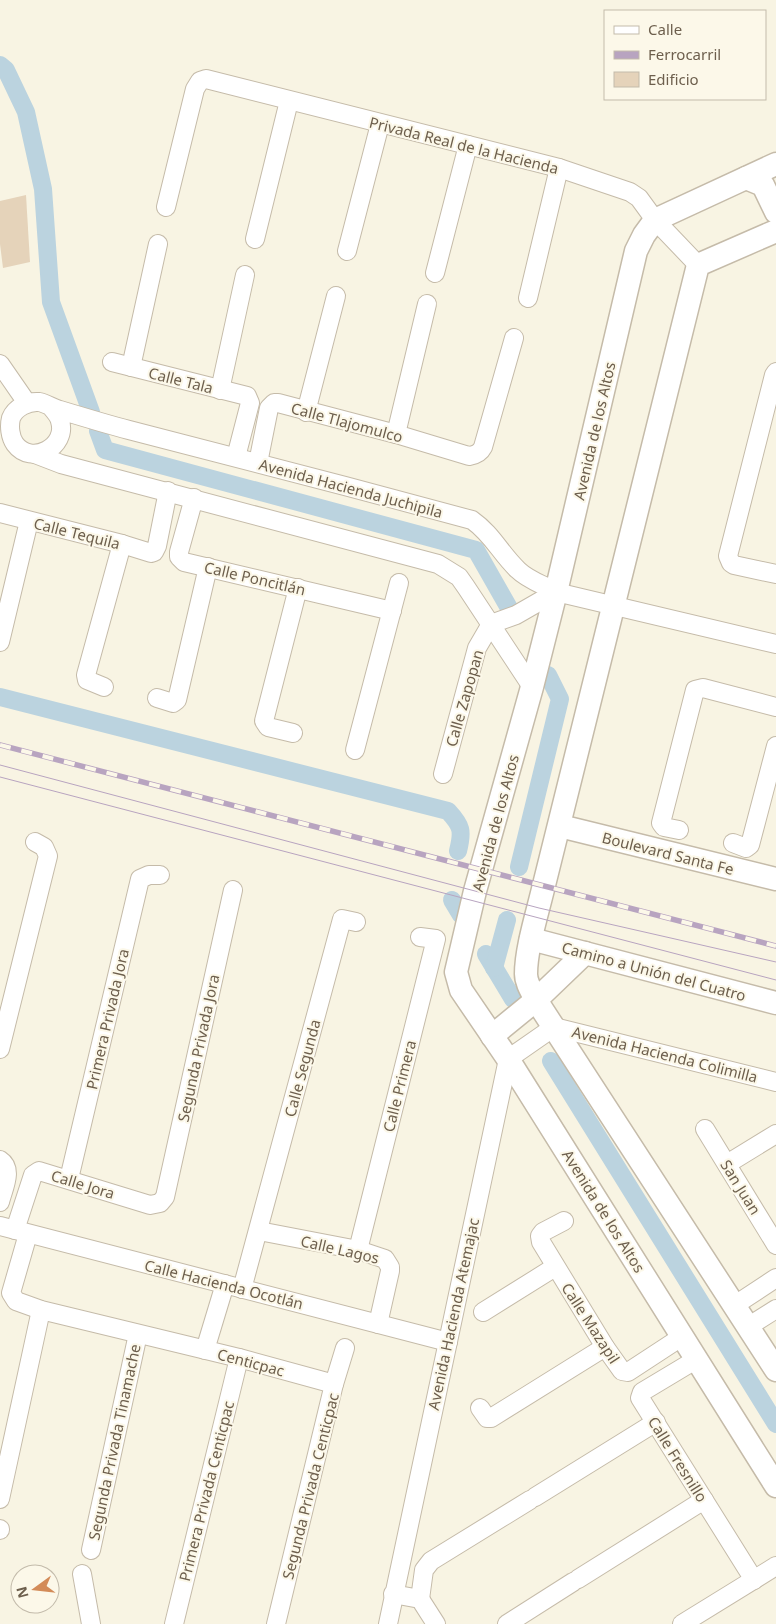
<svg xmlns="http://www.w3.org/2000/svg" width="776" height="1624" font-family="'Noto Sans',sans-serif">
<rect width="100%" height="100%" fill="#f8f4e3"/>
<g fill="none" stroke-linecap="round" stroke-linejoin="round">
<g stroke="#bbd3df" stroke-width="18">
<path d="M0 65 6 70 26 112 43 189 51 302 91 412"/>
<path d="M98 431 105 450 476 550 509 608"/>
<path d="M0 697 448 811C462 826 463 831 458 851"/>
<path d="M519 867 560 699 548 675"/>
<path d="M452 900 461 915"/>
<path d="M486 954 513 999"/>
<path d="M494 968 507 920"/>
<path d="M551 1061 776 1424"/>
</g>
</g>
<path fill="#e5d3ba" d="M26 195 30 262 3 268 0 244V201Z"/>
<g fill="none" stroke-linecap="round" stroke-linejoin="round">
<g stroke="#c5bba9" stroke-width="20">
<g id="minor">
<path d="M166 207 195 89 200 81 206 79 559 168 630 192 639 198 655 220 698 265"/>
<path d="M255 239 289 101"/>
<path d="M347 251 380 124"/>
<path d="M435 273 468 145"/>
<path d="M528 298 559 168"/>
<path d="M112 362 247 396 250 403 236 457"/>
<path d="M0 364 27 403"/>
<path d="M131 367 158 244"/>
<path d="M776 372 774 375 728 556 731 563 734 565 776 574"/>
<path d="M220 390 245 275"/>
<path d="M52 408C55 412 59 416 60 421 68 447 31 466 15 444 10 437 9 426 11 418 15 408 28 401 39 402 45 403 53 408 60 410 83 417 106 424 129 430 243 459 358 489 472 520 492 534 501 554 518 570 528 580 544 585 556 592L776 644"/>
<path d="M306 412 336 296"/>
<path d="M396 434 427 304"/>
<path d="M35 454 61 464 438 564 459 577 466 587 532 687"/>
<path d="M258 463 269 408 274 403H278L396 434 469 456C476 455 480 453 483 447L514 338"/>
<path d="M194 498 179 552V557L184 562 392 611"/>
<path d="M0 513 122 544 151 553 154 552 157 546 168 491"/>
<path d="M491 624 516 615 556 592"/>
<path d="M0 642 29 521"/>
<path d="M104 687 87 680 86 675 122 544"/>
<path d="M157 698 173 703 177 700 208 567"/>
<path d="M293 733 268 727 264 721 298 588"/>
<path d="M355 750 399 583"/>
<path d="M443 774 477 648 491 624"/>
<path d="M679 830 664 827 661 823 695 690 703 688 776 707"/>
<path d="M733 843 746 848 750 845 776 746"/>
<path d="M0 1049 48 856 44 847 35 842"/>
<path d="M705 1129 776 1245"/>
<path d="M0 1160C14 1169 3 1189 0 1202"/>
<path d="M727 1164 776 1134"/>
<path d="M69 1179 140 879 149 875H160"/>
<path d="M564 1221 543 1232 540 1236 541 1242 605 1347 622 1371 628 1372 683 1336"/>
<path d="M0 1226 448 1342"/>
<path d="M15 1230 33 1175 39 1171 150 1205 160 1203 165 1197 233 890"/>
<path d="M259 1231 358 1250 385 1259 390 1267V1271L378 1324"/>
<path d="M28 1234 11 1293 16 1301 41 1310 239 1358 334 1384"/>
<path d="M358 1250 436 939 420 937"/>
<path d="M242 1289 342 919 356 922"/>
<path d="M735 1305 776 1278"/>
<path d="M483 1312 555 1267"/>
<path d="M749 1326 776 1309"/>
<path d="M205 1350 225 1284"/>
<path d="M697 1359 642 1392 640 1398 754 1580"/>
<path d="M480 1408 487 1418H491L605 1347"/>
<path d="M535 1497 656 1422"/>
<path d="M0 1499 41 1310"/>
<path d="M0 1529V1530"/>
<path d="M91 1550 138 1334"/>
<path d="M82 1574 91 1624"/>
<path d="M578 1579 704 1500"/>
<path d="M393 1594 420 1599 436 1624"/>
<path d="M420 1599 424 1570 431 1561 530 1500"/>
<path d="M174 1624 239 1358"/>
<path d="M276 1624 334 1384 345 1348"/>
<path d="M388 1624 508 1059 554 1027 776 1082"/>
<path d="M507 1624 573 1582"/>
<path d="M682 1624 776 1566"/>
</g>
</g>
<g stroke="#c5bba9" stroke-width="25">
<g id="tertiary">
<path d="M776 164 655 220 644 235 636 251 556 592 532 687 475 891 456 972 461 990 508 1059 776 1486"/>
<path d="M746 178 763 185 776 212"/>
<path d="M776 231 698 265 544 885C538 911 526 948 526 974 526 983 532 992 536 1000L776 1370"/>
<path d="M560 826 776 879"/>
<path d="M531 939 776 1003"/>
<path d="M492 1036 536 1000 585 953"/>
</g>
</g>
<use href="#minor" stroke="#fff" stroke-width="18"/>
<use href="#tertiary" stroke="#fff" stroke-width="22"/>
<g stroke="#b8a4c0" stroke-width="1">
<path d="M0 765 539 908 776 962"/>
<path d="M0 777 776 980"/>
</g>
<g stroke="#b8a4c0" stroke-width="5.5">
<path id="rail" d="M0 745 776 946"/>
</g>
<use href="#rail" stroke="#fcf8e9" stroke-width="4" stroke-dasharray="11" stroke-linecap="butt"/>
</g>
<g text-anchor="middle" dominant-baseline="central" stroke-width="4" stroke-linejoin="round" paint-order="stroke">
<g font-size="15" fill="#6d5f4d" stroke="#fcf8e9">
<text transform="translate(464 145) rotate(14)">Privada Real de la Hacienda</text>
<text transform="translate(181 380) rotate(14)">Calle Tala</text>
<text transform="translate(347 422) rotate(15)">Calle Tlajomulco</text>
<text transform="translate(594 431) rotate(-77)">Avenida de los Altos</text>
<text transform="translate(351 488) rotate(15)">Avenida Hacienda Juchipila</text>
<text transform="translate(77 533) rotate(14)">Calle Tequila</text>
<text transform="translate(255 578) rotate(13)">Calle Poncitlán</text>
<text transform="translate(464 698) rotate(-74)">Calle Zapopan</text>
<text transform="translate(495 823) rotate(-75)">Avenida de los Altos</text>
<text transform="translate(668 853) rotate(14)">Boulevard Santa Fe</text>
<text transform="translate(654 971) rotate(15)">Camino a Unión del Cuatro</text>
<text transform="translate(107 1019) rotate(-77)">Primera Privada Jora</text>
<text transform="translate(198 1048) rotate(-78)">Segunda Privada Jora</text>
<text transform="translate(665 1054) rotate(14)">Avenida Hacienda Colimilla</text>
<text transform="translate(302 1068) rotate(-75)">Calle Segunda</text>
<text transform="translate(399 1086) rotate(-76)">Calle Primera</text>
<text transform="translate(83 1184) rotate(17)">Calle Jora</text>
<text transform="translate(741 1187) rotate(58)">San Juan</text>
<text transform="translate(604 1211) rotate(58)">Avenida de los Altos</text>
<text transform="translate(340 1249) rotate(13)">Calle Lagos</text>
<text transform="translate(224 1284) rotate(14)">Calle Hacienda Ocotlán</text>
<text transform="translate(453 1314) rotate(-78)">Avenida Hacienda Atemajac</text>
<text transform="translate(591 1323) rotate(57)">Calle Mazapil</text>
<text transform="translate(251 1362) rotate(15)">Centicpac</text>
<text transform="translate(114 1442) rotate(-78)">Segunda Privada Tinamache</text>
<text transform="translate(678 1459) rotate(58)">Calle Fresnillo</text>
<text transform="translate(310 1486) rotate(-76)">Segunda Privada Centicpac</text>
<text transform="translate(206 1491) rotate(-76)">Primera Privada Centicpac</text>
</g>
</g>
<rect x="604" y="10" width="162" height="90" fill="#fcf8e9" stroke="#c3bbab"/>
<rect x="614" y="26" width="25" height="8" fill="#ffffff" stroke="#c3bbab"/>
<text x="648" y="35" font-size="15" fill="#6d5f4d">Calle</text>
<rect x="614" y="51" width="25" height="8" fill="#b8a4c0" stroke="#c3bbab"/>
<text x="648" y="60" font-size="15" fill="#6d5f4d">Ferrocarril</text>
<rect x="614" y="72" width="25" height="15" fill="#e5d3ba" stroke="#c3bbab"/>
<text x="648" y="85" font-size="15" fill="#6d5f4d">Edificio</text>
<g transform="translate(35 1589) rotate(255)"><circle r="24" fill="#fcf8e9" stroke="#c3bbab"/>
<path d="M0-4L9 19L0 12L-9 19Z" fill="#d38b58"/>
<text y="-8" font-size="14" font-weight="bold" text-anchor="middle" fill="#6d5f4d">N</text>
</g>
</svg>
